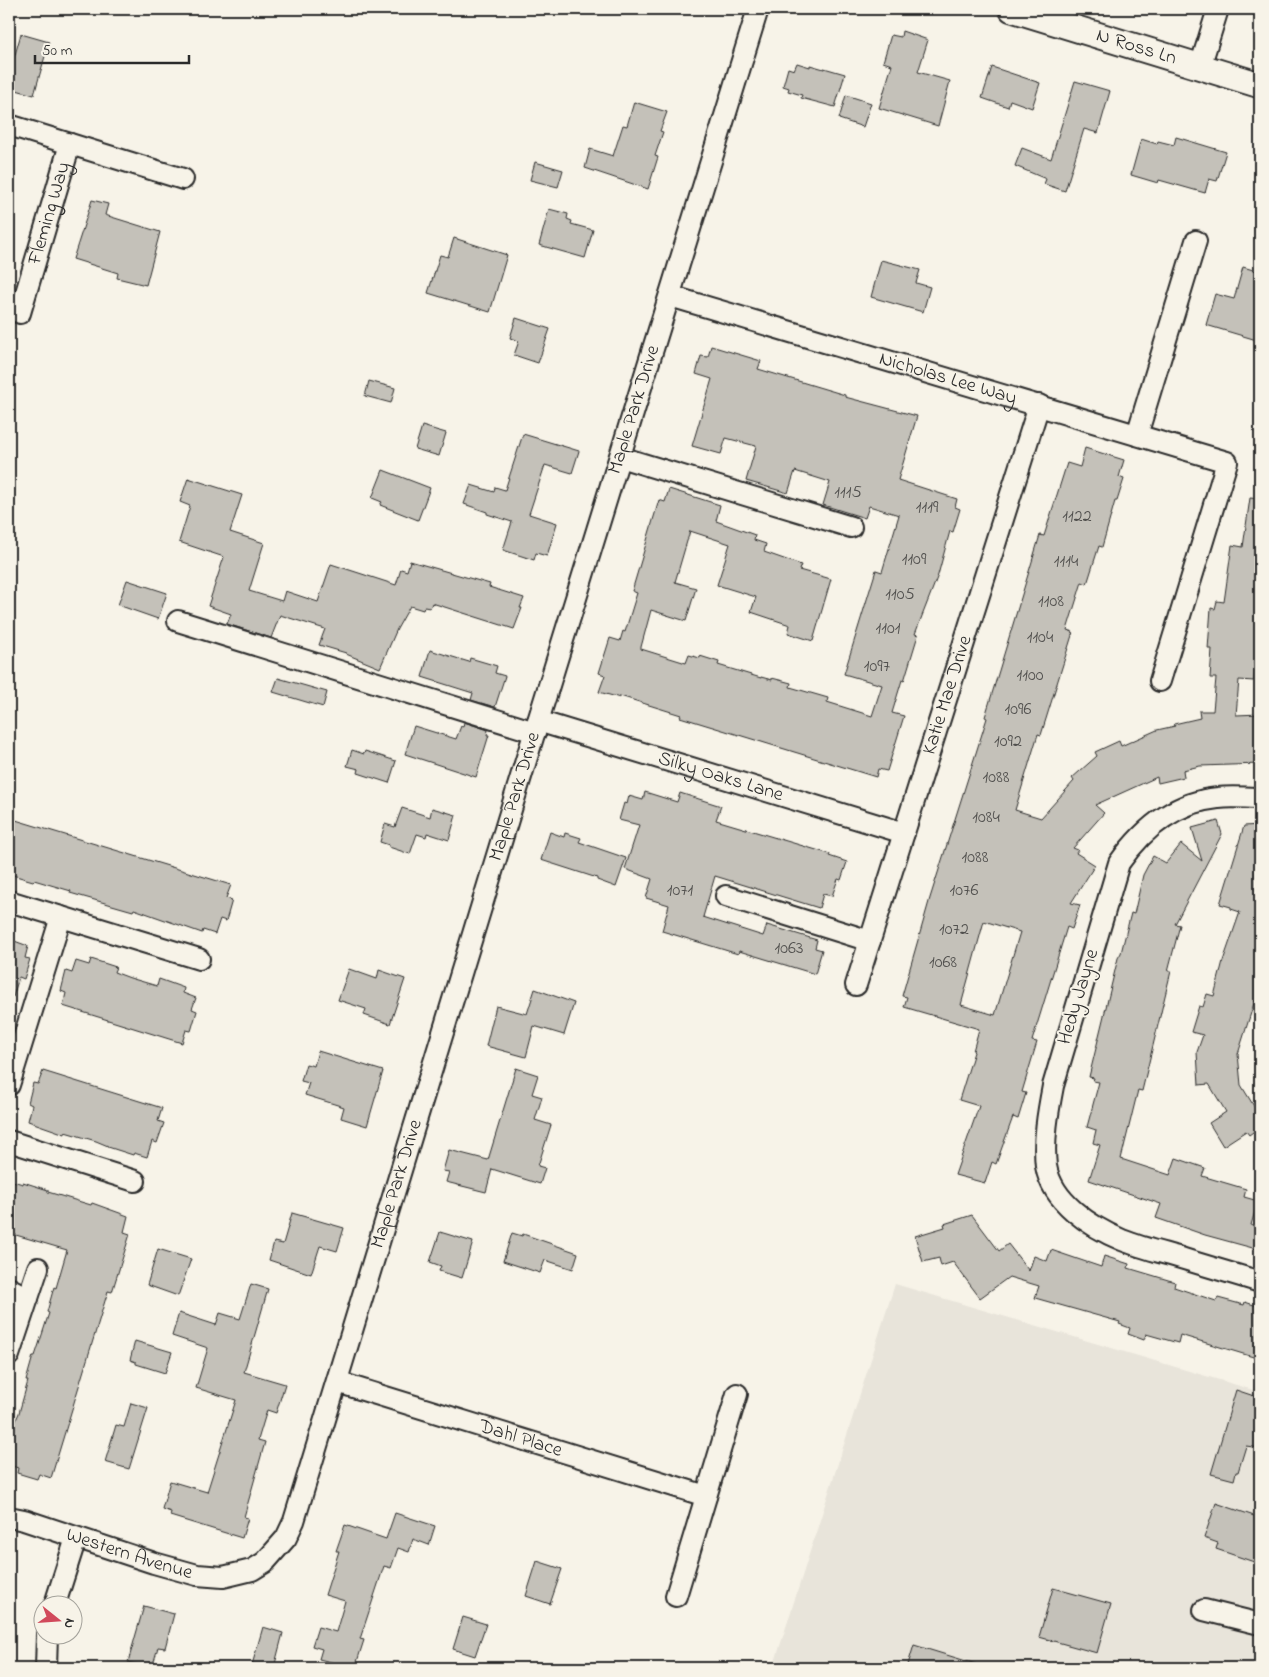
<svg xmlns="http://www.w3.org/2000/svg" width="1269" height="1677" font-family="'Indie Flower',sans-serif">
<rect width="100%" height="100%" fill="#f7f3e8"/>
<filter id="ink" filterUnits="userSpaceOnUse"><feTurbulence type="fractalNoise" baseFrequency=".02" numOctaves="2"/><feDisplacementMap in="SourceGraphic" scale="10" xChannelSelector="R" yChannelSelector="G"/><feConvolveMatrix kernelMatrix="1 2 1 2 8 2 1 2 1" color-interpolation-filters="sRGB"/></filter>
<g filter="url(#ink)">
<path fill="#e8e4da" d="M895 1284 1260 1392V1668H773Z"/>
<g fill="#c4c1b9" stroke="#2b2b2b" fill-rule="evenodd">
<path d="M902 31 928 40 918 72 950 81 938 126 879 108 892 65 883 62 891 35 901 37Z"/>
<path d="M21 34 49 42 34 95 9 88V75Z"/>
<path d="M797 63 810 67V65L824 69V68L845 74 835 107 801 98 802 95 788 91 789 88 783 86 788 68 794 70Z"/>
<path d="M992 67 1040 83 1032 108 1010 100 1008 107 982 98Z"/>
<path d="M1075 81 1110 91 1098 133 1084 129 1065 191 1044 184 1046 179 1015 166 1022 148 1051 159Z"/>
<path d="M846 95 871 103 863 127 839 119Z"/>
<path d="M634 102 667 112 660 131 663 132 655 156 658 157 648 189 585 168 590 149 613 156 623 125 627 126Z"/>
<path d="M1176 137 1226 152 1217 181 1209 179 1205 193 1159 180 1158 183 1131 175 1141 139 1157 144 1158 141 1174 145Z"/>
<path d="M535 162 563 170 558 187 530 180Z"/>
<path d="M92 200 108 204 105 215 160 232 146 285 117 278 118 273 73 259Z"/>
<path d="M549 209 568 214 567 219 572 221 571 224 593 230 585 258 539 245Z"/>
<path d="M454 238 507 255 490 312 428 293 440 255 448 257Z"/>
<path d="M881 260 920 270 916 283 930 287 923 312 871 297Z"/>
<path d="M1243 267 1260 272V341L1206 325 1215 294 1234 299Z"/>
<path d="M516 318 550 329 538 363 514 355 519 341 510 338Z"/>
<path d="M711 346 761 361 758 369 845 395V397L917 416 898 480 957 499 955 507 960 509 953 532 950 531 938 575 915 634 918 635 904 681 902 680 892 713 904 716 887 771 878 769 876 777 680 717 681 715 620 696V698L599 692 605 675 599 673 610 638 620 641 623 631 625 632 637 593 632 591 659 500 665 502 669 489 720 505 716 521 755 535 754 540 766 544 764 552 801 565 799 570 831 579 813 641 788 633 790 625 751 612 756 597 717 585 730 544 690 531 675 582 696 588 686 621 651 610 641 647V649L686 663 689 655 700 658V656L719 662 718 665 761 678V677L772 680V678L791 683 790 687 828 698 827 702 872 716 882 685 844 674 876 570 882 572 899 515 869 506 865 518 823 505 830 482 795 471 788 493 746 481 756 446 726 438 721 454 692 446 712 379 696 374 701 356 708 357Z"/>
<path d="M369 381 395 388 391 403 365 396Z"/>
<path d="M422 426 446 433 439 456 415 449Z"/>
<path d="M523 434 579 451 572 473 545 465 529 514 557 523 547 556 536 553 534 560 503 550 512 522 487 514V512L464 504 471 485 494 492 495 487 505 490Z"/>
<path d="M1085 448 1124 460 1119 477 1124 479 1117 501H1115L1102 547 1099 546 1087 584 1082 582 1067 630 1073 632 1041 735 1038 734 1015 810 1041 818 1074 781 1072 778 1097 756 1095 752 1119 741 1121 746 1157 730 1175 726 1174 724 1200 718 1199 711H1213L1216 678H1210L1212 649H1208L1211 608 1215 609 1217 601 1224 602 1232 545 1243 547 1250 498 1260 499V624L1259 636 1257 635 1254 681 1239 680 1236 715 1260 714V764L1200 766 1183 770 1184 777 1158 783 1157 777 1095 805 1104 813 1073 848 1078 850 1076 853 1095 865 1071 903 1080 905 1072 929 1067 927 1032 1041 1037 1042 1022 1092 1026 1093 1018 1119 1013 1117 996 1164 992 1162 985 1183 955 1175 979 1106 959 1100 974 1052 973 1051 979 1029 904 1007 907 997 902 996 930 898 987 718 985 717 1040 535 1044 536 1067 463 1080 467ZM984 921 1020 932 995 1015 961 1005Z"/>
<path d="M383 470 430 488 418 520 380 505 382 502 372 498Z"/>
<path d="M188 478 242 495 230 532 264 543 249 591 282 601 285 591 318 602 331 564 396 585 401 569 407 571 410 561 490 584 489 587 524 598 520 608H522L514 629 432 603 430 608 424 607 423 610 410 606 397 629 380 668 346 654V653L319 645 325 629 280 615 271 638 227 624 231 614 208 606 224 557 179 542 190 506 180 502Z"/>
<path d="M127 580 167 593 158 619 118 605Z"/>
<path d="M430 650 469 662 470 658 497 666 495 673 505 676 495 707 471 700 473 693 422 677Z"/>
<path d="M278 678 327 692 323 707 273 692Z"/>
<path d="M464 722 488 730 487 735H489L476 777 405 754 414 726 456 739 461 726 463 727Z"/>
<path d="M352 750 364 754 365 751 396 761 389 783 358 773 359 769 347 766Z"/>
<path d="M645 792 677 802 680 793 721 806 716 820 830 854 829 856 847 862 841 880 838 879 832 896 823 894 819 908 715 876 703 917 763 936 767 925 817 940 815 948 822 950 815 974 739 951 738 954 662 931 669 905 646 898 652 879 625 869 639 825 619 820 624 803 627 804 629 796 643 800Z"/>
<path d="M402 808 430 817 432 808 456 815 449 840 427 833 426 837 417 834 410 854 389 847V845L380 842 385 824 395 827Z"/>
<path d="M9 818 231 885 226 898 232 900 226 921 220 919 215 934 203 930 202 933 134 909 133 911 70 893 71 891 34 880 33 881 9 874Z"/>
<path d="M1218 821 1222 834 1175 924 1180 925 1168 971H1171L1142 1091 1138 1090 1121 1159 1170 1175 1176 1158 1205 1168 1202 1176 1246 1189 1244 1197 1258 1201 1251 1225 1260 1228V1250L1205 1235 1156 1218 1161 1204 1089 1180 1100 1145 1093 1143 1096 1130 1087 1127 1099 1082 1093 1081 1094 1078 1089 1077 1118 958 1121 953 1131 913 1134 914 1143 875 1153 856 1166 863 1181 844 1202 861 1192 828Z"/>
<path d="M1260 825V1001L1255 1000 1238 1054 1241 1085 1260 1116V1127L1249 1135 1246 1131 1223 1146 1209 1123 1226 1112 1209 1084 1199 1085 1197 1052 1203 1035 1191 1032 1199 1006 1203 1007 1207 994 1214 996 1223 961 1240 912 1231 909V907L1220 904 1244 826Z"/>
<path d="M550 832 564 837 565 833 581 838 579 842 626 858 616 887 597 880V878L541 860Z"/>
<path d="M9 939 28 946 25 958 30 959 24 979 19 977 13 997 9 996Z"/>
<path d="M91 959 116 967 114 972 130 978 157 986 159 979 184 988 183 993 196 998 192 1009 197 1011 191 1031 186 1030 182 1043 63 1006 66 993 61 991 66 971 72 973 76 961 89 965Z"/>
<path d="M349 969 377 979 379 970 405 979 390 1024 364 1015 366 1009 338 1000Z"/>
<path d="M535 989 574 1003 564 1035 534 1026 526 1057 486 1046 496 1006 527 1014Z"/>
<path d="M318 1051 383 1071 367 1126 341 1118 344 1107 305 1095 309 1083 301 1081 306 1064 314 1066Z"/>
<path d="M516 1068 538 1075 532 1094 542 1097 535 1120 551 1125 538 1166 545 1168 540 1184 492 1169 486 1192 446 1182 449 1172 443 1171 449 1150 488 1160Z"/>
<path d="M43 1071 162 1108 158 1121 164 1123 157 1143 152 1141 147 1157 134 1153 133 1155 108 1147V1146L96 1141 65 1132V1134L28 1121 32 1105 28 1103 33 1083 38 1084Z"/>
<path d="M9 1180 23 1184V1182L48 1190V1192L91 1205 92 1203 128 1216 124 1232 130 1234 112 1292 108 1291 51 1478 39 1474 37 1479 17 1473 18 1468 9 1465V1436L12 1425H14L19 1413 28 1381H26L33 1356H35L39 1344 49 1313 47 1312 54 1287 56 1288 67 1250 9 1233Z"/>
<path d="M292 1213 344 1228 337 1251 320 1246 311 1274 269 1260 274 1242 283 1244Z"/>
<path d="M972 1215 999 1251 1008 1244 1029 1271 1034 1256 1047 1261 1051 1250 1101 1267 1104 1256 1129 1264 1128 1268 1175 1282 1174 1287 1216 1301 1218 1298 1244 1305 1245 1302 1260 1307V1359L1180 1335 1178 1343 1146 1334 1144 1340 1128 1334 1130 1328 1119 1324 1120 1322 1035 1298 1039 1286 1009 1277 980 1298 953 1262 941 1266 939 1258 923 1262 915 1236 945 1227 944 1224Z"/>
<path d="M440 1232 473 1242 462 1278 439 1271 441 1266 430 1262Z"/>
<path d="M512 1233 522 1236 523 1234 578 1253 573 1269 545 1260 540 1273 503 1261Z"/>
<path d="M158 1249 191 1259 178 1296 147 1285Z"/>
<path d="M251 1284 268 1289 244 1372 285 1384 276 1413 267 1410 258 1440 265 1442 244 1517 248 1518 242 1538 170 1516 171 1512 162 1509 170 1481 207 1492 236 1400 196 1388 208 1348 172 1336 179 1313 216 1325 220 1313 240 1319Z"/>
<path d="M135 1341 172 1352 165 1373 136 1364V1362L130 1360Z"/>
<path d="M1236 1390 1260 1398V1448L1246 1446 1238 1472H1236L1234 1480 1211 1474Z"/>
<path d="M131 1403 148 1408 129 1469 105 1462 116 1425 124 1427Z"/>
<path d="M1216 1503 1260 1518V1564L1216 1549 1218 1543 1204 1538Z"/>
<path d="M395 1513 435 1526 429 1545 413 1539 409 1552 398 1548 391 1568 384 1566 360 1639 364 1640 355 1668 319 1659 322 1649 312 1646 318 1627 336 1632 345 1601 325 1595 339 1551H336L345 1525 386 1539Z"/>
<path d="M537 1561 562 1569 550 1604 526 1596Z"/>
<path d="M1053 1588 1111 1604 1097 1653 1039 1637Z"/>
<path d="M144 1606 174 1614 165 1648 158 1647 152 1668 128 1662Z"/>
<path d="M463 1617 486 1624 475 1656 453 1649Z"/>
<path d="M263 1627 283 1633 274 1668H266L252 1665Z"/>
<path d="M914 1645 976 1664 975 1668H907Z"/>
</g>
<g fill="none" stroke-linecap="round" stroke-linejoin="round">
<g stroke="#2b2b2b" stroke-width="24">
<g id="minor">
<path d="M1200 67 1218 9"/>
<path d="M9 125 183 179"/>
<path id="s1" d="M670 296 1227 462 1160 681"/>
<path id="s2" d="M20 313 70 144"/>
<path d="M1137 435 1196 241"/>
<path d="M620 457 851 527"/>
<path d="M178 621 535 732"/>
<path id="s3" d="M538 721 904 833"/>
<path d="M1260 798C1246 798 1232 796 1218 798 1174 802 1143 829 1119 863L1053 1086C1048 1112 1043 1140 1046 1166 1052 1202 1091 1227 1122 1240 1142 1248 1164 1253 1184 1259 1209 1267 1235 1274 1260 1282"/>
<path d="M726 896 870 941"/>
<path d="M9 901 199 959"/>
<path id="s4" d="M856 985 1039 405"/>
<path d="M9 1085 61 917"/>
<path d="M9 1141 135 1181"/>
<path d="M9 1288 28 1298"/>
<path d="M9 1355 38 1268"/>
<path id="s5" d="M337 1382 706 1496"/>
<path id="s6" d="M9 1517 24 1520 154 1563 197 1575 223 1577 252 1570 265 1562 286 1538 294 1521 538 721 758 9"/>
<path d="M676 1596 737 1394"/>
<path d="M55 1604 76 1538"/>
<path d="M1204 1610 1260 1624"/>
<path d="M46 1668 47 1634"/>
</g>
</g>
<g stroke="#2b2b2b" stroke-width="29">
<g id="major">
<path id="s7" d="M1012 9 1260 85"/>
</g>
</g>
<use href="#minor" stroke="#f7f3e8" stroke-width="20"/>
<use href="#major" stroke="#f7f3e8" stroke-width="25"/>
</g>
</g>
<g text-anchor="middle" dominant-baseline="central" stroke-width="4" stroke-linejoin="round" paint-order="stroke">
<g font-size="18" fill="#51504e">
<text x="848" y="493">1115</text>
<text x="927" y="508">1119</text>
<text x="1077" y="517">1122</text>
<text x="914" y="560">1109</text>
<text x="1066" y="562">1114</text>
<text x="900" y="595">1105</text>
<text x="1051" y="602">1108</text>
<text x="888" y="629">1101</text>
<text x="1040" y="638">1104</text>
<text x="877" y="667">1097</text>
<text x="1030" y="676">1100</text>
<text x="1018" y="710">1096</text>
<text x="1008" y="742">1092</text>
<text x="996" y="778">1088</text>
<text x="986" y="818">1084</text>
<text x="975" y="858">1088</text>
<text x="680" y="891">1071</text>
<text x="964" y="891">1076</text>
<text x="954" y="930">1072</text>
<text x="789" y="949">1063</text>
<text x="943" y="963">1068</text>
</g>
<g font-size="20" fill="#2b2b2b" stroke="#f7f3e8">
<text stroke="none"><textPath href="#s7" startOffset="130">N Ross Ln</textPath></text>
<text stroke="none"><textPath href="#s2" startOffset="104">Fleming Way</textPath></text>
<text stroke="none"><textPath href="#s1" startOffset="290">Nicholas Lee Way</textPath></text>
<text stroke="none"><textPath href="#s6" startOffset="1481">Maple Park Drive</textPath></text>
<text stroke="none"><textPath href="#s4" startOffset="304">Katie Mae Drive</textPath></text>
<text stroke="none"><textPath href="#s3" startOffset="191">Silky Oaks Lane</textPath></text>
<text stroke="none"><textPath href="#s6" startOffset="1076">Maple Park Drive</textPath></text>
<text transform="translate(1079 997) rotate(-73)">Hedy Jayne</text>
<text stroke="none"><textPath href="#s6" startOffset="671">Maple Park Drive</textPath></text>
<text stroke="none"><textPath href="#s5" startOffset="192">Dahl Place</textPath></text>
<text stroke="none"><textPath href="#s6" startOffset="126">Western Avenue</textPath></text>
</g>
</g>
<rect width="1269" height="1677" fill="none" stroke="#f7f3e8" stroke-width="30"/>
<rect x="15" y="15" width="1239" height="1647" fill="none" stroke="#2b2b2b" stroke-width="2" filter="url(#ink)"/>
<g transform="translate(58 1620) rotate(107)"><circle r="24" fill="#f7f3e8" stroke="#a5a39c"/>
<path d="M0-4L9 19L0 12L-9 19Z" fill="#d1495b"/>
<text y="-8" font-size="14" font-weight="bold" text-anchor="middle" fill="#2b2b2b">N</text>
</g>
<path d="M35 55v8h154v-8" fill="none" stroke="#2b2b2b" stroke-width="2.5"/>
<text x="42" y="55" font-size="15" fill="#2b2b2b" stroke="#f7f3e8" stroke-width="4" paint-order="stroke">50 m</text>
</svg>
